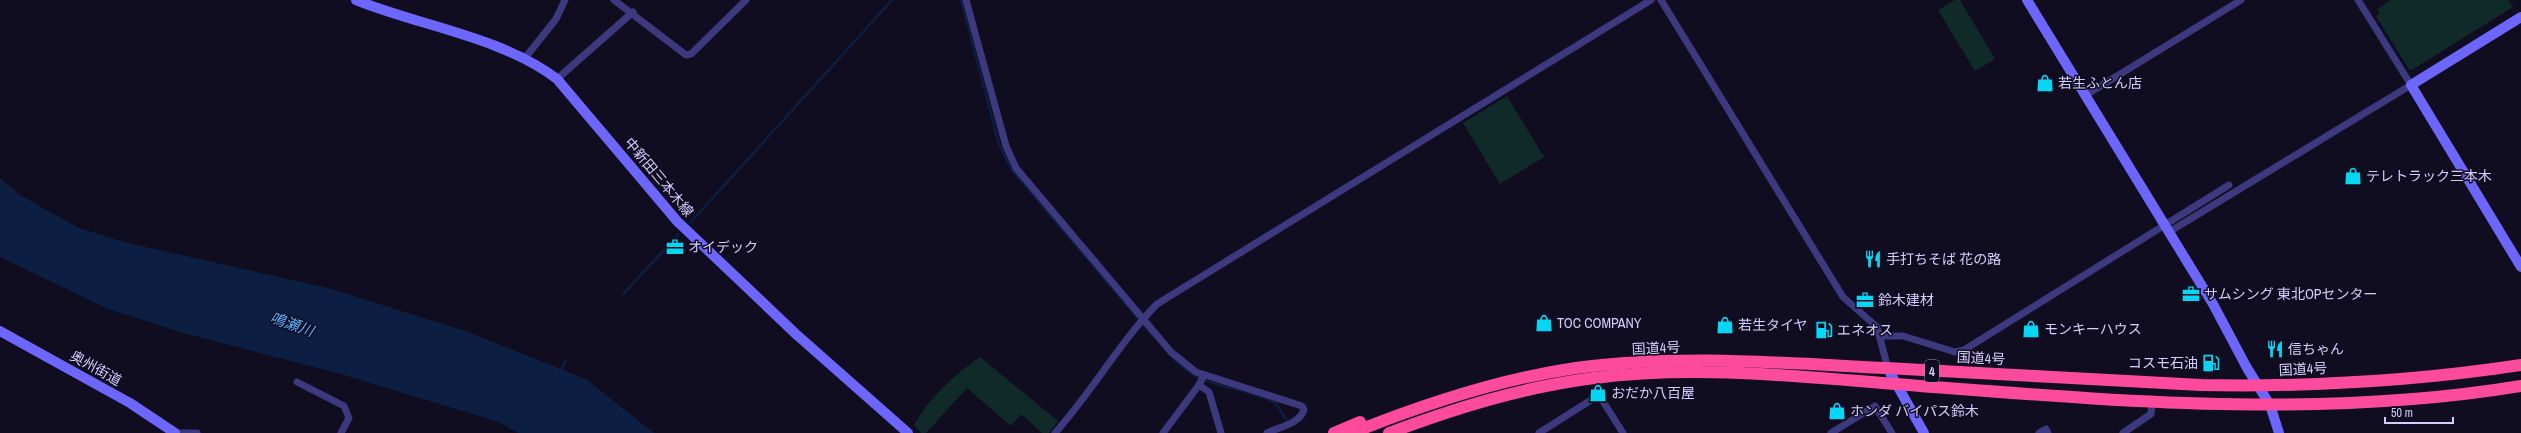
<svg xmlns="http://www.w3.org/2000/svg" width="2521" height="433" font-family="'Archivo Narrow','Noto Sans JP',sans-serif">
<rect width="100%" height="100%" fill="#110d20"/>
<g fill="#102a2a">
<path d="M1955 0H1960L1995 59 1975 71 1938 10Z"/>
<path d="M2391 0H2508L2513 7 2410 71 2376 16 2380 14 2377 9Z"/>
<path d="M1507 96 1544 157 1500 184 1463 123Z"/>
<path d="M980 357 1058 421 1049 433H1042L1021 414 1011 426 967 388 926 433H921L914 425C930 397 954 375 980 357Z"/>
</g>
<path fill="#0c1e41" d="M0 178 20 195 79 228 124 242 332 289 465 331 586 379 654 433H518L499 422 337 373 187 334 108 309 0 257Z"/>
<g fill="none" stroke-linecap="round" stroke-linejoin="round">
<g stroke="#0c1e41" stroke-width="2.5">
<path d="M961 0 999 144 1011 169 1153 336"/>
<path d="M690 223 892 0"/>
<path d="M623 294 678 235"/>
<path d="M1169 354C1202 392 1237 383 1276 403L1286 420"/>
<path d="M560 372 566 360"/>
</g>
<g stroke="#3d397f" stroke-width="7">
<path d="M614 0 686 55 691 54 746 0"/>
<path d="M966 0 1006 146 1016 168 1171 352 1196 372 1302 406 1304 410C1299 424 1279 427 1267 433"/>
<path d="M1661 0 1843 297 1877 327 1888 369"/>
<path d="M525 58 556 19 565 0"/>
<path d="M557 79 633 12"/>
<path d="M2086 95 2241 0"/>
<path d="M2169 232 2411 85 2358 0"/>
<path d="M1880 336H1903L1955 352 1964 350 2229 185"/>
<path d="M1597 378 1599 395 1623 433"/>
<path d="M297 382 344 406 349 418 341 433"/>
<path d="M1199 385 1209 392 1221 433"/>
<path d="M178 433H197"/>
<path d="M1055 433C1092 392 1119 343 1157 304L1651 0"/>
<path d="M1163 433 1199 385 1204 375"/>
<path d="M1539 433 1599 395"/>
<path d="M1831 433 1875 406 1892 433"/>
<path d="M2039 433 2046 429 2048 433"/>
<path d="M2123 433 2151 414 2152 402"/>
</g>
<g stroke="#6d66fc" stroke-width="10">
<path d="M356 0C420 26 502 37 557 79L677 221 797 335 908 433"/>
<path d="M2027 0 2213 304 2247 368 2270 405 2279 433"/>
<path d="M2521 17 2411 85 2521 267"/>
<path d="M0 331 130 403 175 433"/>
<path d="M1888 369 1924 433"/>
</g>
<g stroke="#fc4b9c" stroke-width="12">
<path d="M1334 433 1360 422"/>
<path d="M1352 433C1424 404 1499 379 1576 368 1678 354 1783 363 1886 368 1991 374 2096 379 2201 385 2307 387 2416 381 2521 365"/>
<path d="M1389 433C1456 408 1523 387 1594 378 1703 364 1811 378 1920 386 2119 401 2322 419 2521 386"/>
</g>
</g>
<defs>
<g id="shop-bare" transform="scale(1.38)"><path d="M-5-2.5h2.3a2.7 3.5 0 0 1 5.4 0H5L5.5 6h-11ZM-1.5-2.5h3a1.5 2.3 0 0 0-3 0Z" fill="#04d6f3" stroke="#110d20" stroke-width="2.5" paint-order="stroke"/></g>
<g id="office-bare" transform="scale(1.38)"><path d="M-6-3h4V-5.5h4V-3h4V5H-6ZM-1-4.5V-3h2v-1.5ZM-6 0V1H6V0Z" fill="#04d6f3" stroke="#110d20" stroke-width="2.5" paint-order="stroke"/></g>
<g id="restaurant-bare" transform="scale(1.38)"><path d="M-5-6h1v4h1v-4h1v4h1v-4h1v5L-1.5 .5V6h-2V.5L-5-1ZM5-6V6H3V1.5H1.5Q1.5-4 5-6Z" fill="#04d6f3" stroke="#110d20" stroke-width="2.5" paint-order="stroke"/></g>
<g id="fuel-bare" transform="scale(1.38)"><path d="M-5.5-6h7V0h2V4h1.3V-2.5L3-4.5l.8-.8L6-3V5H2.5V1h-1V6h-7ZM-4.2-4.7v3.2H.2V-4.7Z" fill="#04d6f3" stroke="#110d20" stroke-width="2.5" paint-order="stroke"/></g>
</defs>
<g fill-rule="evenodd">
<use href="#shop-bare" x="2045" y="83"/>
<use href="#shop-bare" x="2353" y="176"/>
<use href="#office-bare" x="675" y="247"/>
<use href="#restaurant-bare" x="1873" y="259"/>
<use href="#office-bare" x="2191" y="294"/>
<use href="#office-bare" x="1865" y="300"/>
<use href="#shop-bare" x="1544" y="323"/>
<use href="#shop-bare" x="1725" y="325"/>
<use href="#shop-bare" x="2031" y="329"/>
<use href="#fuel-bare" x="1824" y="330"/>
<use href="#restaurant-bare" x="2275" y="349"/>
<use href="#fuel-bare" x="2211" y="363"/>
<use href="#shop-bare" x="1598" y="393"/>
<use href="#shop-bare" x="1837" y="411"/>
</g>
<g text-anchor="middle" dominant-baseline="central" stroke-width="3" stroke-linejoin="round" paint-order="stroke">
<rect fill="#110d20" stroke="#9a94bb" stroke-width="1" x="1925" y="360" width="14" height="22" rx="3"/>
<g font-size="13" font-weight="bold" fill="#d4cefe">
<text x="1932" y="371">4</text>
</g>
<g font-size="14" fill="#d4cefe" stroke="#110d20" text-anchor="start">
<text x="2058" y="83">若生ふとん店</text>
<text x="2366" y="176">テレトラック三本木</text>
<text x="688" y="247">オイデック</text>
<text x="1886" y="259">手打ちそば 花の路</text>
<text x="2204" y="294">サムシング 東北OPセンター</text>
<text x="1878" y="300">鈴木建材</text>
<text x="1557" y="323">TOC COMPANY</text>
<text x="1738" y="325">若生タイヤ</text>
<text x="2044" y="329">モンキーハウス</text>
<text x="1837" y="330">エネオス</text>
<text x="2288" y="349">信ちゃん</text>
<text x="2198" y="363" text-anchor="end">コスモ石油</text>
<text x="1611" y="393">おだか八百屋</text>
<text x="1850" y="411">ホンダ バイパス鈴木</text>
</g>
<g font-size="14" fill="#d4cefe" stroke="#110d20">
<text transform="translate(659 177) rotate(50)">中新田三本木線</text>
<text transform="translate(1656 348) rotate(-3)">国道4号</text>
<text transform="translate(1981 358) rotate(3)">国道4号</text>
<text transform="translate(96 368) rotate(29)">奥州街道</text>
<text transform="translate(2303 369) rotate(-3)">国道4号</text>
</g>
<g font-size="15" font-style="italic" fill="#5eaffc" stroke="#110d20">
<text transform="translate(292 324) rotate(19)">鳴瀬川</text>
</g>
</g>
<path d="M2385 417v6h68v-6" fill="none" stroke="#d4cefe" stroke-width="2"/>
<text x="2391" y="417" font-size="12" fill="#d4cefe" stroke="#110d20" stroke-width="3" paint-order="stroke">50 m</text>
</svg>
